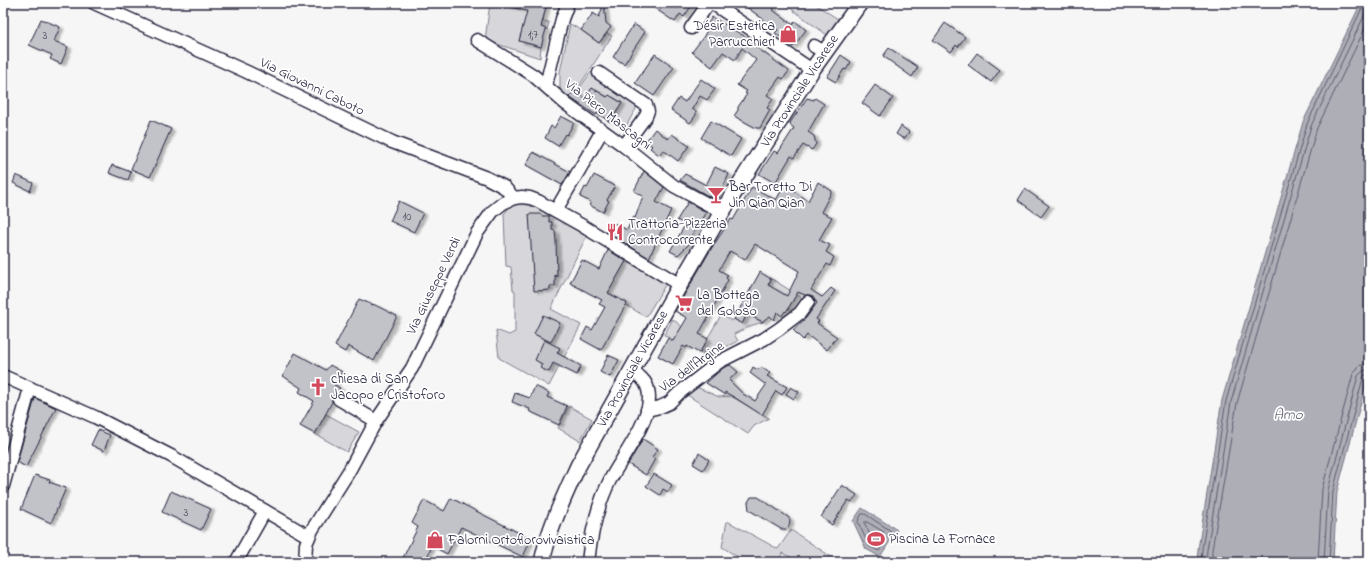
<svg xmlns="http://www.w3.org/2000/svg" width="1372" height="565" font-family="'Indie Flower',sans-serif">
<defs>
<filter id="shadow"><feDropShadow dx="4" dy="2" stdDeviation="1" flood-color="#0004"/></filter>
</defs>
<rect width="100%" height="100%" fill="#f6f6f7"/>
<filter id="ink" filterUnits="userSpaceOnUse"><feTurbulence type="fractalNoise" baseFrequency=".025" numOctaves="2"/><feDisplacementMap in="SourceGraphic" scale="8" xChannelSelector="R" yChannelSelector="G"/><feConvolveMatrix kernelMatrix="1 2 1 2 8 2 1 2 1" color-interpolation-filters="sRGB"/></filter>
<g filter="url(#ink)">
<g fill="#d7d7db" stroke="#7c7c8b">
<path d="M490 3H522L521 10 544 15 543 21 549 22 547 30 546 29 524 23 519 41 541 47 540 58 485 40Z"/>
<path d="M787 3H813L838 19 827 35 786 5Z"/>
<path d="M570 24 581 30 599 43 607 33 612 36 570 100 562 94 560 88V72Z"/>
<path d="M591 72 638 105 625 128 615 123 613 118 622 103 609 95 607 97 592 88 585 98 577 92Z"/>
<path d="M520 203 533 204 588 233 551 309 581 325 549 386 499 358 496 330 509 335 515 332V291L513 290 511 267 506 266 504 214 511 205Z"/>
<path d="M627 258 667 282 646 317 626 305 627 303 608 293Z"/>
<path d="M772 279 807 301 792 311 788 309 793 300 764 293Z"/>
<path d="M747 314 763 322 753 325 734 334 738 341 719 350 717 347 706 354 699 353 721 315 732 321 734 319 742 324Z"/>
<path d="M673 319 682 327 678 343 664 335Z"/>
<path d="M694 386 719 397 731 396 769 418 754 426 748 434 684 393Z"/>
<path d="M569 406 592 419 580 441 558 428Z"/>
<path d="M326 414 359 432 347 452 315 434Z"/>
<path d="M727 521 778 549 791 530 839 562H799L783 553 777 562H746L722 547Z"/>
</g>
<g fill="#aeaeb7" stroke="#767685">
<path d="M1361 3H1369V372L1337 492 1333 562H1197L1198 549 1222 400 1303 122Z"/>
<path d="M862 508 897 530 880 557 866 549 853 521Z"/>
</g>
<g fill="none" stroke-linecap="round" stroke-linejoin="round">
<g stroke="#5a5a6d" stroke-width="1">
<path d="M862 514H865L891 531 879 551 869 546 858 522Z"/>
<path d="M865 522H867L884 532 877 544 873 542 865 524Z"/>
<path d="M1201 562 1202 549 1226 401 1307 124 1363 6 1364 3"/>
<path d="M1206 562 1207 550 1231 402 1311 126 1368 8 1369 3"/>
<path d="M1212 562V550L1237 403 1317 128 1369 20"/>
<path d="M1318 562 1322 489 1353 374 1359 366 1369 363"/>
<path d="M1324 562 1328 490 1358 376 1363 371 1369 369"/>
<path d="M1329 562 1333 491 1363 378 1365 375 1369 374"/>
</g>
</g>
<g fill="#c2c2c9" stroke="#22223b" filter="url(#shadow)">
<path d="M508 3H547L541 27 546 29 541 47 519 41 527 11 508 6Z"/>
<path d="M604 3 606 23 611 27 599 43 581 30 593 13 599 17Z"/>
<path d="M647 3H693L684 17 680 14 675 22Z"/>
<path d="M741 3H777L773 10 793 25 795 21 806 30 793 47 775 33 778 30Z"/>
<path d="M712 17 744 36 753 45 789 71 783 79 780 77 767 95 773 99 767 108 770 110 760 128H756L734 116 738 110V107L747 94 745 93 747 91 737 85 756 60 742 48 735 60 723 52 712 67 692 52 704 36 707 30 705 28Z"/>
<path d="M41 19 60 27 54 41 68 47 61 64 50 59 52 55 29 45Z"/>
<path d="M945 23 965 37 958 47 956 45 951 52 933 40Z"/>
<path d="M634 24 645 32 624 64 613 57Z"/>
<path d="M889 48 918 67 912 77 883 56Z"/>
<path d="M977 53 1000 70 991 82 968 65Z"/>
<path d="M655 54 674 67 654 96 635 83Z"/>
<path d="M841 55 851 62 846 70 844 69 836 82 827 77Z"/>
<path d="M701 79 715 89 707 100 700 96 692 109 696 111V115L690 123 671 110 679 98 685 102Z"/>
<path d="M875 85 893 98 880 116 862 103Z"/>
<path d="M592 88 607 97 609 95 622 103 610 122 597 113 596 115 569 97 574 91 585 98Z"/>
<path d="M807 98 814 100 815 98 824 104 808 132 814 136 816 144 812 150 803 145 794 158 791 156 775 183 759 174 774 151 778 153 794 128 790 125 791 124 790 123Z"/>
<path d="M561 116 574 123 567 135 565 134 558 146 545 138 551 126 554 128Z"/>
<path d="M151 120 171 129 150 177 131 169Z"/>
<path d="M711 121 741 139 731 156 701 138Z"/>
<path d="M901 126 909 132 904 139 896 134Z"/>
<path d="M655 129 668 139 672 134 689 146 678 161 663 150 659 155 650 148 652 146 646 141Z"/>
<path d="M533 152 570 172 562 185 526 165Z"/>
<path d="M112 165 131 172 128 180 109 173Z"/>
<path d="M715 167 729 174 717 201 680 180 685 174 706 185Z"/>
<path d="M644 171 664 187 656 202 671 210 649 258 608 233 614 223 627 230 633 217 635 218 643 196 634 191Z"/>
<path d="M16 175 33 183 30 191 13 183Z"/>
<path d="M594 175 615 186 607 200 609 201 603 212 589 205 591 202 580 197 585 187 587 188Z"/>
<path d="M818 182 832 191 821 212 832 217 819 240 830 245 826 252 834 257 830 266 827 264 811 290 822 297 831 288 835 291 816 319 819 321 817 323 837 337 827 350 807 335 803 340 793 330 806 318 817 303 813 296 809 295H805L798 292 786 312 785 311 782 316 777 312 774 320 770 316 764 320 763 322 747 314 742 324 734 319 760 272 771 279 768 285 787 296 799 271 755 244 745 260 730 251 719 270 728 275 726 278 728 280 699 334 708 339 699 353 687 346 686 348 683 346 673 364 658 356 668 338 673 341 687 318 675 311 711 249 731 219 733 220 752 187 776 200 785 184 808 201Z"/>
<path d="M1025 189 1049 206 1041 217 1018 200Z"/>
<path d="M399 201 423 213 414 232 390 221Z"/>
<path d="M688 202 706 212 690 238 693 240 678 255 670 251 685 225 677 220Z"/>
<path d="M529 214H541L542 216H549V222H552V230L555 231 556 241 557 277 555 275V286H550V290L534 291Z"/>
<path d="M608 250 626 261 608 293 627 303 601 350 581 339 587 327 592 330 605 307 599 304 602 300 570 283 582 260 599 269Z"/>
<path d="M359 299 373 305V304L397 316 374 361 348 346 345 352 335 346Z"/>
<path d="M543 315 560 323 551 342 534 334Z"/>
<path d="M544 340 560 348 557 353 581 366 577 375 553 363 549 372 540 368 542 364 535 360Z"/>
<path d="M295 353 326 370 330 365 342 372 334 385 340 388 338 392 332 396V402L315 434 300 426 314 401 299 392 301 388 283 376Z"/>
<path d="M608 355 619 360 610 377 600 372Z"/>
<path d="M730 365 738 372 729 380 743 394 755 401 766 385 750 373 753 367 758 370 761 367 770 373 767 376 787 387 782 395 776 391 762 415 737 399 725 392V395L706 383 723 368Z"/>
<path d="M535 386 549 393 547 397 567 406 559 425 529 411 530 409 512 402 515 393 530 398Z"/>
<path d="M791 387 799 392 794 399 786 394Z"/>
<path d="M35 398 56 408 26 467 17 462Z"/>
<path d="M98 430 110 435 104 451 91 445Z"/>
<path d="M643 439 658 449 652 457 655 459 646 475 628 464Z"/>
<path d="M699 453 709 460 703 470 693 464Z"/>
<path d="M654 474 672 485 668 492 663 489 660 495 646 486Z"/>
<path d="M35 475 50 480 49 482 66 488 51 523 21 509Z"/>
<path d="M842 485 857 495 852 502 848 500 832 525 821 517Z"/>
<path d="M171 491 211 509 201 530 162 512Z"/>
<path d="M751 497H758L788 517 790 520 789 526 786 529H781L749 510 748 502Z"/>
<path d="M451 498 474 510 531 539 523 557 461 527 447 554 432 546 425 562H401L418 527 412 523 424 500 444 511Z"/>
</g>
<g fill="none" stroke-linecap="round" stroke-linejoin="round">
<g stroke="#22223b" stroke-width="15">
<g id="minor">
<path d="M94 3 247 72 392 142 487 178 504 187 514 198"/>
<path d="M712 3 812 70"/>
<path d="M691 28 709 3"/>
<path d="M477 40 533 75 566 104 624 146 674 186 722 212"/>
<path d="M814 46 824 52"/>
<path d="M599 73 646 105 648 111 646 116 624 146"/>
<path d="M546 85 562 19 568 3"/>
<path d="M556 210 602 131"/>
<path d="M3 376 95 417 171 456 308 536"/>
<path d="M339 399 376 421"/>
<path d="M647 410 660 407 669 403 679 393 719 362 764 339 779 329 800 313 808 302"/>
<path d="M3 486 30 388"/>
<path d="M236 562 265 511"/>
<path d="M305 562 306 544 312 530 349 471 376 421 412 368 477 233 493 211 503 203 514 198 522 197 530 198 538 201 581 225 680 285"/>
<path d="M588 562C591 533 597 506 610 480 622 457 649 423 649 398 649 384 643 378 632 371"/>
</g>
</g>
<g stroke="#22223b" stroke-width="18">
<path id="major" d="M542 562C549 528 564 497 578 466L675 293 722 212 812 70 860 3"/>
</g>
<use href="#minor" stroke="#fff" stroke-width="12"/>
<use href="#major" stroke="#fff" stroke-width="15"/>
</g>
</g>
<defs>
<g id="shop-bare" transform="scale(1.38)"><path d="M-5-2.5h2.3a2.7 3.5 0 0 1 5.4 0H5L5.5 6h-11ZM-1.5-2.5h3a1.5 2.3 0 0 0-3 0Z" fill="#d1495b" stroke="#fff" stroke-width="2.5" paint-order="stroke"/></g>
<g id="bar-bare" transform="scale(1.38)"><path d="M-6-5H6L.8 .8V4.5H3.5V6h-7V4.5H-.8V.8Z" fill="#d1495b" stroke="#fff" stroke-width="2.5" paint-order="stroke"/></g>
<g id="restaurant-bare" transform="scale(1.38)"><path d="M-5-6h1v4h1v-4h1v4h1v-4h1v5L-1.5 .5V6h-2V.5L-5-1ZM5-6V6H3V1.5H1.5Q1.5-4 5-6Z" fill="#d1495b" stroke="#fff" stroke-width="2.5" paint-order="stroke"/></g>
<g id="supermarket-bare" transform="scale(1.38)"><path d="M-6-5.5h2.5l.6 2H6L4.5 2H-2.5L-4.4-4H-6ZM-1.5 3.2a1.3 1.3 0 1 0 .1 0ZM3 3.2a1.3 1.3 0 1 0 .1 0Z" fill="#d1495b" stroke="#fff" stroke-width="2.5" paint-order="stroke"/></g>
<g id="church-bare" transform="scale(1.38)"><path d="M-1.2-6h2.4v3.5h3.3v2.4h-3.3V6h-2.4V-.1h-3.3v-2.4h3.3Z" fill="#d1495b" stroke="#fff" stroke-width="2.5" paint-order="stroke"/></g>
<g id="stadium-bare" transform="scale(1.38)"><path d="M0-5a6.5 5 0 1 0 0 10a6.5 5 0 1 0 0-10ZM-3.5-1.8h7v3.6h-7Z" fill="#d1495b" stroke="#fff" stroke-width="2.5" paint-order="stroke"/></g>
</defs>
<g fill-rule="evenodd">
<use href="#shop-bare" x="788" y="34"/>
<use href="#bar-bare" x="716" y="195"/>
<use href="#restaurant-bare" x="615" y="232"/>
<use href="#supermarket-bare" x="684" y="303"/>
<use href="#church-bare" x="318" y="387"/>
<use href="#stadium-bare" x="876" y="539"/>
<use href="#shop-bare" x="435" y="540"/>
</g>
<g text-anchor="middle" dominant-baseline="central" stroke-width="3.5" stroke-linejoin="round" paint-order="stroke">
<g font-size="12" fill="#4a4a5e">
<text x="533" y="35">1;7</text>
<text x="45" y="36">3</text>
<text x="407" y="217">10</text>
<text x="186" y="513">3</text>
</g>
<g font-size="14" fill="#22223b" stroke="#fff" text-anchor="start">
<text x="775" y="26" text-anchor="end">Désir Estetica<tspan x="775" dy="16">Parrucchieri</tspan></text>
<text x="729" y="187">Bar Toretto Di<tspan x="729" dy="16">Jin Qian Qian</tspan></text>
<text x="628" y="224">Trattoria-Pizzeria<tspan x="628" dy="16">Controcorrente</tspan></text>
<text x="697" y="295">La Bottega<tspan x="697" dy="16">del Goloso</tspan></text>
<text x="331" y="379">chiesa di San<tspan x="331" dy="16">Jacopo e Cristoforo</tspan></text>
<text x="889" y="539">Piscina La Fornace</text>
<text x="448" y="540">Falorni Ortoflorovivaistica</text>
</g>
<g font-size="14" fill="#22223b" stroke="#fff">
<text transform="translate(312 87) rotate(26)">Via Giovanni Caboto</text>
<text transform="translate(800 91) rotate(-57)">Via Provinciale Vicarese</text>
<text transform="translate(608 115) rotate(38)">Via Piero Mascagni</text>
<text transform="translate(434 286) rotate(-64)">Via Giuseppe Verdi</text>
<text transform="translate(692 367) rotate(-36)">Via dell'Argine</text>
<text transform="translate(633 369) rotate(-61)">Via Provinciale Vicarese</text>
</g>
<g font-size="15" font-style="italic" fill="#5a5a6d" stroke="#fff">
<text x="1288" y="415">Arno</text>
</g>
</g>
<rect width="1372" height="565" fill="none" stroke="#fff" stroke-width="16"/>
<rect x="8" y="8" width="1356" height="549" fill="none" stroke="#22223b" stroke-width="1.5" filter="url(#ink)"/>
</svg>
